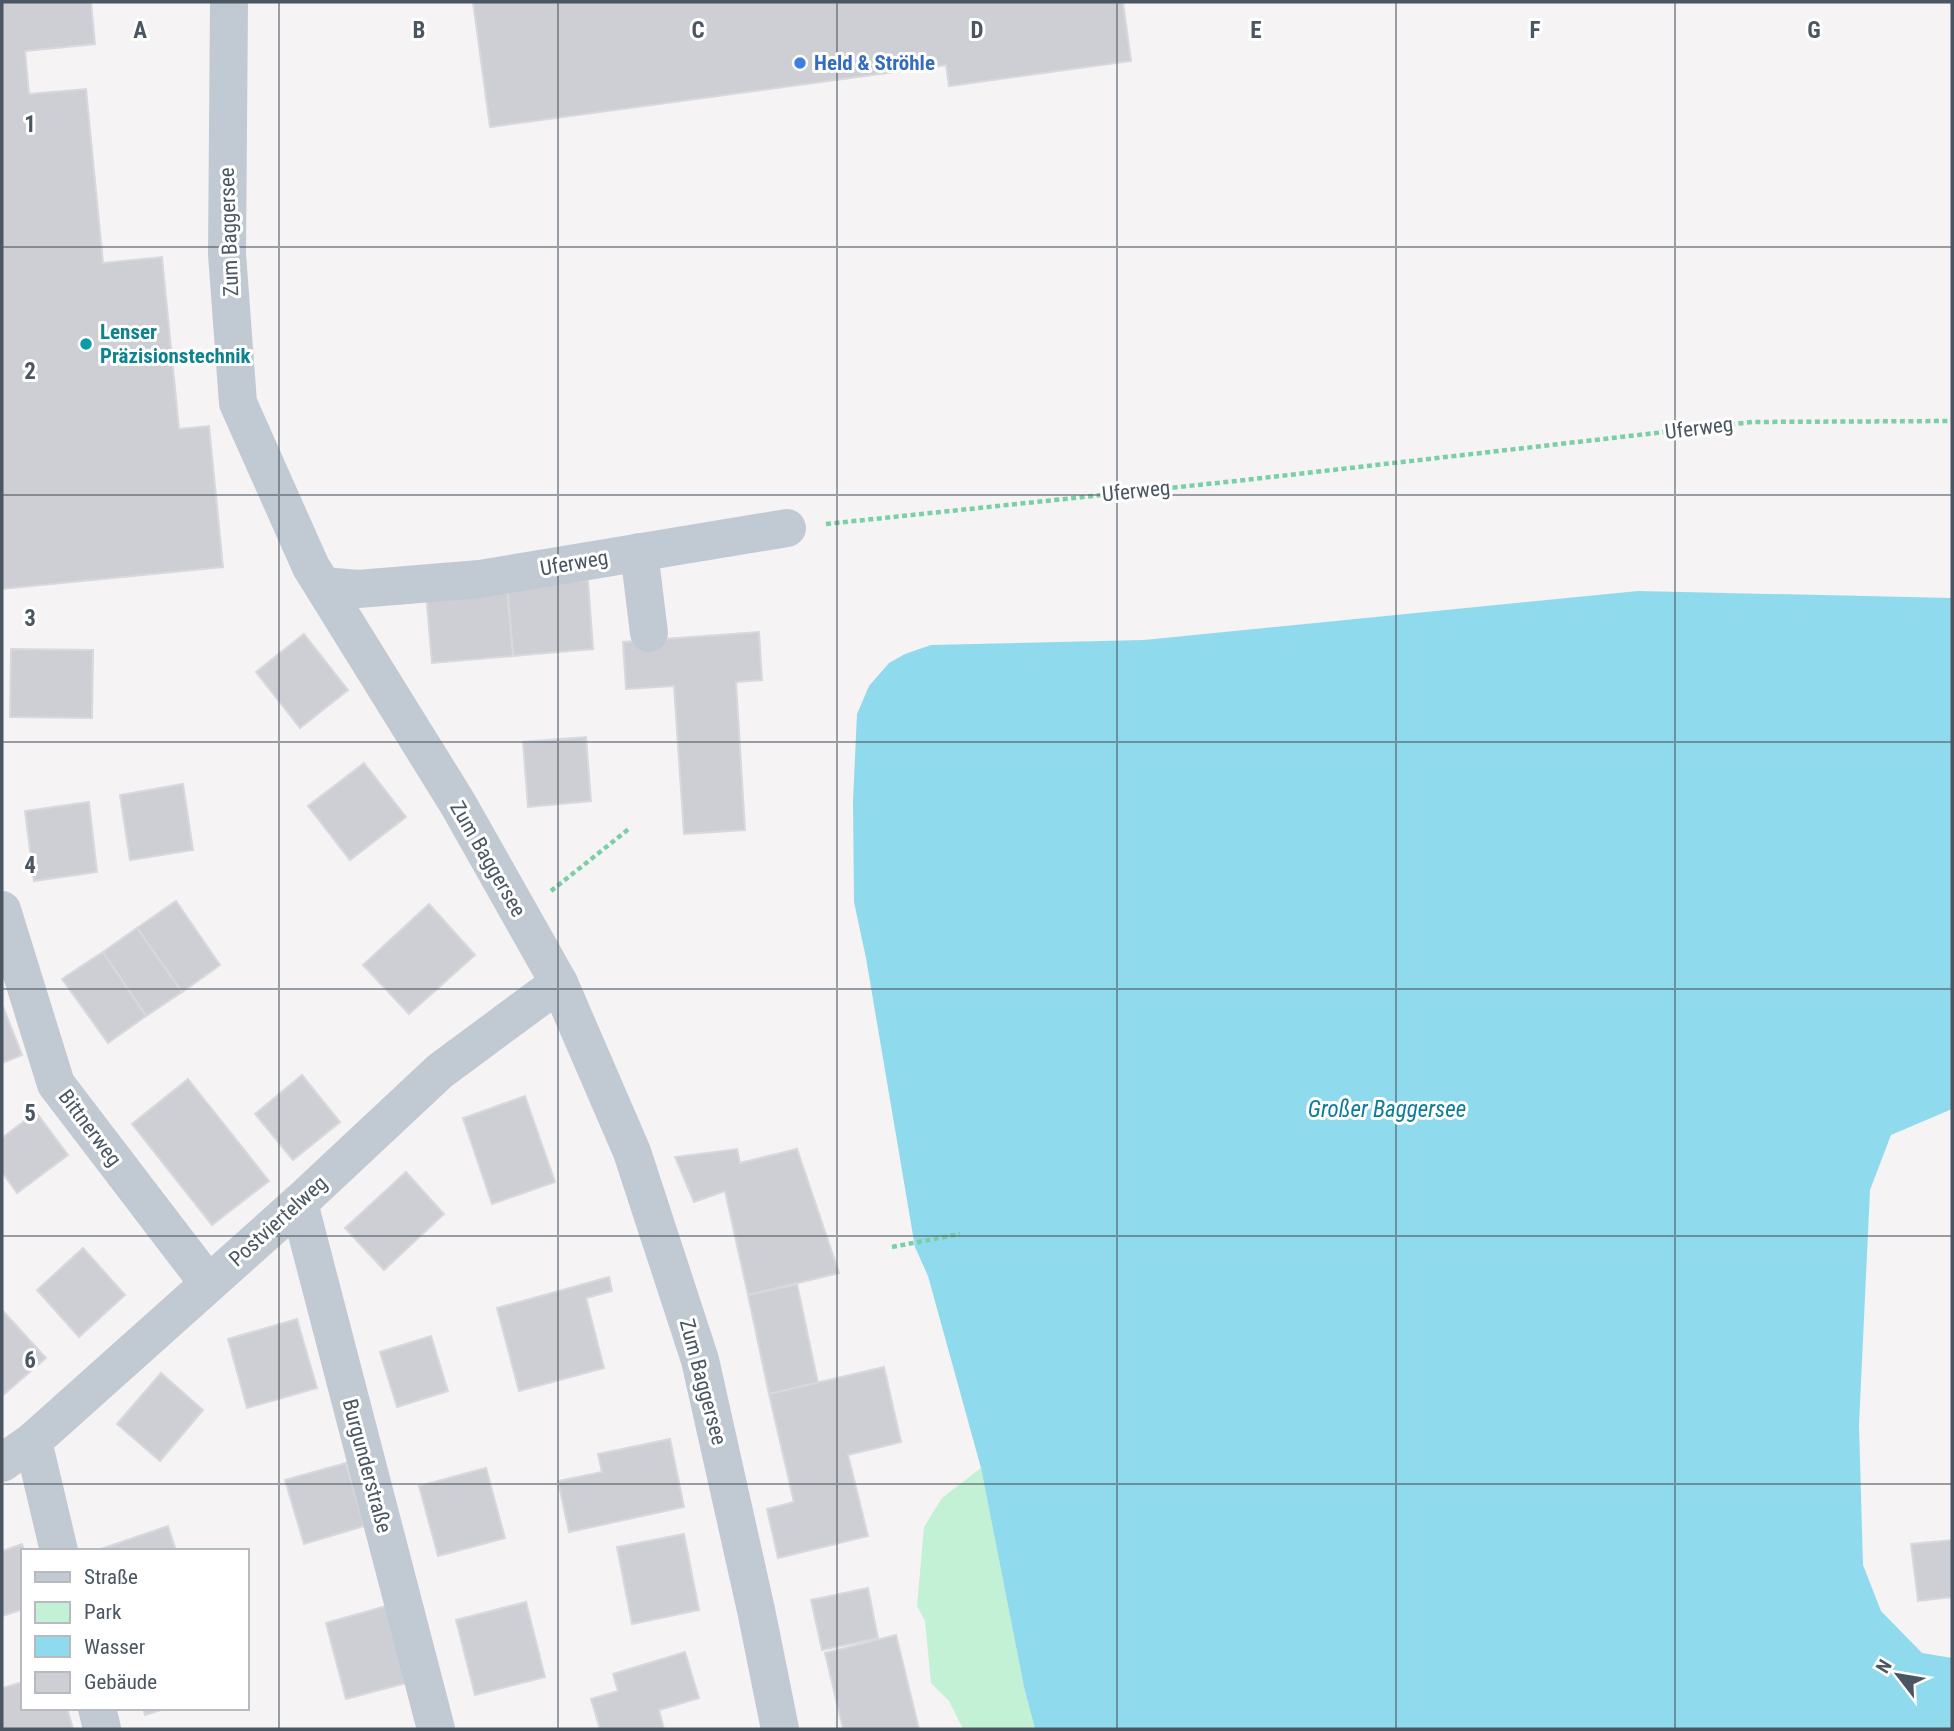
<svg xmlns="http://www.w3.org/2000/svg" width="1954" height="1731" font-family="'Roboto Condensed',sans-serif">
<rect width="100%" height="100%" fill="#f5f3f3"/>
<path fill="#c3f1d5" d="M981 1468 1024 1687 1035 1729H963L949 1701 931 1683 925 1621 917 1606 924 1527 942 1498Z"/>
<path fill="#90daee" d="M1638 591 1952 598V1109L1891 1135 1870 1190 1859 1425 1863 1565 1881 1611 1922 1653 1952 1658V1729H1035L1024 1687 981 1468 928 1276 915 1247 866 958 854 902 853 801 857 714 869 686 889 663 905 654 931 645 1144 640Z"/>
<g fill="#cdcfd5" stroke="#d7d9de" stroke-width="2">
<path d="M2 2H91L95 44 25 51 29 94 86 89 103 263 162 257 179 429 209 426 223 567 2 589Z"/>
<path d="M473 2H1123L1131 61 949 86 946 65 490 127Z"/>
<path d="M588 580 593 649 513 656 507 586Z"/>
<path d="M507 586 513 656 432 663 426 593Z"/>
<path d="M759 632 762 680 736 682 745 830 684 834 674 686 626 689 623 642Z"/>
<path d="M304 634 348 690 300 728 256 672Z"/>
<path d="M11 649 93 650 92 718 10 717Z"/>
<path d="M586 737 591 801 528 807 523 742Z"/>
<path d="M364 763 406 817 350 860 308 806Z"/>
<path d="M183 784 193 850 130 860 120 795Z"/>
<path d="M89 802 97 872 34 881 25 811Z"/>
<path d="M176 901 220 965 182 992 137 928Z"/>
<path d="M429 904 475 955 409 1014 363 965Z"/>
<path d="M137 928 182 992 146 1016 103 952Z"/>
<path d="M103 952 146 1016 108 1043 62 979Z"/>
<path d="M2 1004 22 1055 2 1063Z"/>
<path d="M302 1075 340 1122 293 1160 255 1114Z"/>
<path d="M188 1079 269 1181 212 1225 132 1124Z"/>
<path d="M525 1096 555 1182 492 1204 463 1118Z"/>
<path d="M36 1112 68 1155 17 1193 2 1172V1138Z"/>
<path d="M737 1149 740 1163 797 1149 839 1273 748 1295 725 1191 694 1202 675 1157Z"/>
<path d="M406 1172 444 1214 384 1270 345 1228Z"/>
<path d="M83 1248 125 1295 79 1337 37 1290Z"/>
<path d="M609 1277 612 1291 586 1298 604 1368 519 1391 497 1308Z"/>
<path d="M797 1284 818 1383 769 1394 748 1295Z"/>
<path d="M2 1310 46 1358 2 1396Z"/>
<path d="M297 1319 317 1388 247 1408 228 1339Z"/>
<path d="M431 1336 448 1391 397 1407 380 1352Z"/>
<path d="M884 1367 901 1442 848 1455 868 1536 778 1558 767 1509 794 1502 769 1394Z"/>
<path d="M161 1373 203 1410 160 1461 117 1424Z"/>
<path d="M670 1439 684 1507 569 1532 558 1481 602 1472 598 1454Z"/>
<path d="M346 1463 364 1526 304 1544 285 1480Z"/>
<path d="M486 1468 505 1538 438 1556 419 1486Z"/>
<path d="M168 1526 176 1551H98V1550Z"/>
<path d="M684 1534 699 1610 632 1624 617 1547Z"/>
<path d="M1952 1540V1597L1918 1601 1911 1544Z"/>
<path d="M22 1544 24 1551 23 1609 2 1616V1551Z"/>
<path d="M868 1588 878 1638 822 1650 811 1600Z"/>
<path d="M526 1602 545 1677 475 1695 456 1620Z"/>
<path d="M390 1605 410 1682 346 1699 326 1623Z"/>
<path d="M896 1635 919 1729H843L825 1653Z"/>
<path d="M685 1652 699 1698 659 1710 664 1729H600L591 1699 618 1691 613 1674Z"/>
<path d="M23 1682V1708H67L73 1729H2V1688Z"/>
<path d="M143 1708H167L145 1715Z"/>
</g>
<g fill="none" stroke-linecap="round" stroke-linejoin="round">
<g stroke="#7ad0a6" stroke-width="4.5" stroke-dasharray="5 3.5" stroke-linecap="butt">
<path d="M826 524 1236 481 1752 422 1952 421"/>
<path d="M551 891 630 828"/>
<path d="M892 1247 960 1234"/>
</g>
<g stroke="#c1cad2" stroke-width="38">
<path d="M229 2 227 254 238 403 311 567 458 804 559 983 632 1152 700 1360 756 1610 780 1729"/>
<path d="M639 552 649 633"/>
<path d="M323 586 358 589 480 579 787 528"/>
<path d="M2 910 56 1084 208 1283"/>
<path d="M299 1203 436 1729"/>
<path d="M33 1441 59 1551"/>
<path d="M2 1463 33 1441 299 1203 440 1071 559 983"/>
<path d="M97 1708 102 1729"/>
</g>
</g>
<path fill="none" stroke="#4a5661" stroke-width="2" stroke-opacity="0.55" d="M279 2V1729M558 2V1729M837 2V1729M1117 2V1729M1396 2V1729M1675 2V1729M2 247H1952M2 495H1952M2 742H1952M2 989H1952M2 1236H1952M2 1484H1952"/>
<circle fill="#3f7fe0" stroke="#fff" stroke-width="2.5" cx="800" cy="63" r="7"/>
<circle fill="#0f9aa8" stroke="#fff" stroke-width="2.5" cx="86" cy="344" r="7"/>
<g text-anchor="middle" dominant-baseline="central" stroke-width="6" stroke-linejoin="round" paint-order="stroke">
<g font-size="21" font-weight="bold" fill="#366cbe" stroke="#fff" text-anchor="start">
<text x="814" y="63">Held &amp; Ströhle</text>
</g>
<g font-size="21" fill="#4a5661" stroke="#fff">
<text transform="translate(229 232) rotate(-92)">Zum Baggersee</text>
<text transform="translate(1699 428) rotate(-7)">Uferweg</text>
<text transform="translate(1136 491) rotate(-6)">Uferweg</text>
<text transform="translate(574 563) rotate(-10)">Uferweg</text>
<text transform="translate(488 859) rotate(60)">Zum Baggersee</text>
<text transform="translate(90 1128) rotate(53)">Bittnerweg</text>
<text transform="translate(278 1221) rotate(-42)">Postviertelweg</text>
<text transform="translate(703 1382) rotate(75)">Zum Baggersee</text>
<text transform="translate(367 1466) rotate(75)">Burgunderstraße</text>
</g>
<g font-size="21" font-weight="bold" fill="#0d838f" stroke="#fff" text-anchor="start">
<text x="100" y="332">Lenser<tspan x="100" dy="24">Präzisionstechnik</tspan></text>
</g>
<g font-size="23" font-style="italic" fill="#0c7c9b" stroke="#fff">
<text x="1387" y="1109">Großer Baggersee</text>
</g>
</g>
<g font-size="23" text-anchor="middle" font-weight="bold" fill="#4a5661" stroke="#fff" stroke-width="6" stroke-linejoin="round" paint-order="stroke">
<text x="140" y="38">A</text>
<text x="419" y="38">B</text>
<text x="698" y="38">C</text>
<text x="977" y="38">D</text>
<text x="1256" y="38">E</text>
<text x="1535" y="38">F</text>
<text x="1814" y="38">G</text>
<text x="30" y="132">1</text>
<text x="30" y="379">2</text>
<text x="30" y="626">3</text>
<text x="30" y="873">4</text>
<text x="30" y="1121">5</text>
<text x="30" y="1368">6</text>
</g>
<rect width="1954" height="1731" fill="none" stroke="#4a5661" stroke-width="7"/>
<rect x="21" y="1549" width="228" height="161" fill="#ffffff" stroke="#b7bbc0" stroke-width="2"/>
<rect x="35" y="1572" width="35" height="10" fill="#c1cad2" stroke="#b7bbc0" stroke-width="2"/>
<text x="84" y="1584" font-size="21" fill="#4a5661">Straße</text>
<rect x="35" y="1602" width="35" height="21" fill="#c3f1d5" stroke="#b7bbc0" stroke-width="2"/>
<text x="84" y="1619" font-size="21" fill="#4a5661">Park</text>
<rect x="35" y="1636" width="35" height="21" fill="#90daee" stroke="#b7bbc0" stroke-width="2"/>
<text x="84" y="1654" font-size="21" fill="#4a5661">Wasser</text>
<rect x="35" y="1672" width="35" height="21" fill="#cdcfd5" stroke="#b7bbc0" stroke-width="2"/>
<text x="84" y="1689" font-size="21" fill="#4a5661">Gebäude</text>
<g transform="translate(1898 1675) rotate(301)" stroke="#ffffff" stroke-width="5" paint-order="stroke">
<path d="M0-5L12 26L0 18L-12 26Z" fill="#4a5661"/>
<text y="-10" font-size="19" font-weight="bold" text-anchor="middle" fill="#4a5661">N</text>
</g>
</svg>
